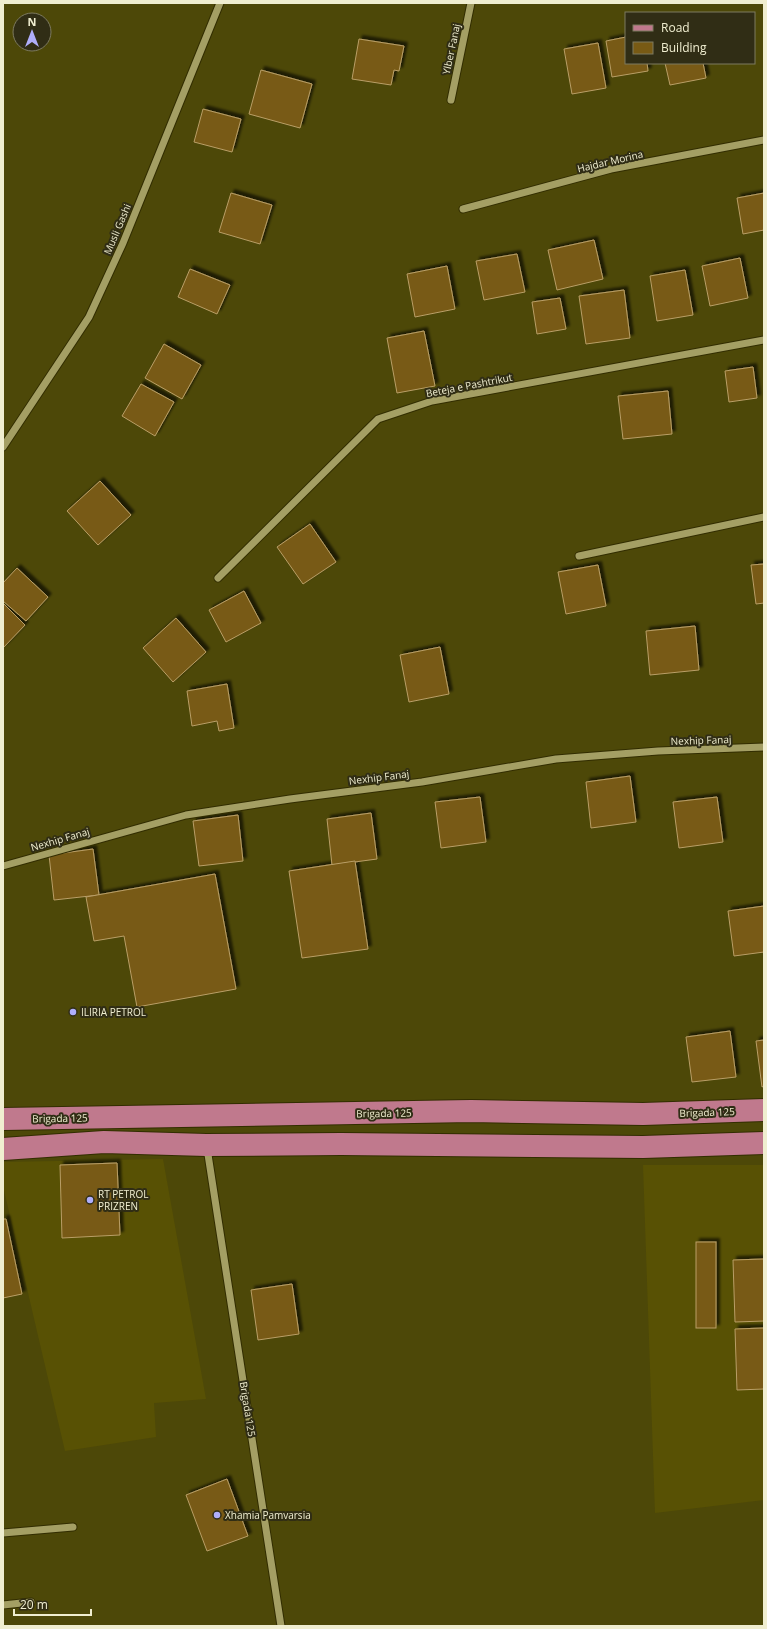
<svg xmlns="http://www.w3.org/2000/svg" width="767" height="1629" font-family="'Open Sans',sans-serif">
<defs>
<filter id="shadow"><feDropShadow dx="3.5" dy="-3.5" stdDeviation="1" flood-color="#0009"/></filter>
</defs>
<rect width="100%" height="100%" fill="#4d4808"/>
<g fill="#585104">
<path d="M163 1159 206 1399 154 1403 156 1437 65 1451 3 1186V1162Z"/>
<path d="M643 1165H764V1500L655 1513Z"/>
</g>
<g fill="#785a14" stroke="#b99e67" filter="url(#shadow)">
<path d="M626 37V63H647L648 71 612 77 606 41Z"/>
<path d="M359 39 404 46 399 71 394 70 391 85 352 79Z"/>
<path d="M598 43 606 88 572 94 564 49Z"/>
<path d="M665 63H703L706 78 670 85Z"/>
<path d="M261 70 312 84 300 128 249 114Z"/>
<path d="M203 109 241 119 232 152 194 142Z"/>
<path d="M231 193 272 205 260 244 219 232Z"/>
<path d="M764 193V230L743 234 737 198Z"/>
<path d="M594 240 603 279 557 290 548 250Z"/>
<path d="M517 254 525 292 484 300 476 261Z"/>
<path d="M740 258 748 298 710 306 702 266Z"/>
<path d="M447 266 455 309 415 317 407 274Z"/>
<path d="M190 269 230 285 217 314 178 297Z"/>
<path d="M685 270 693 315 657 321 650 276Z"/>
<path d="M624 290 630 338 586 344 579 296Z"/>
<path d="M560 298 566 329 537 334 532 302Z"/>
<path d="M424 331 435 386 397 393 387 338Z"/>
<path d="M164 344 201 365 182 399 145 378Z"/>
<path d="M753 367 757 398 729 402 725 371Z"/>
<path d="M141 384 174 402 155 436 122 416Z"/>
<path d="M668 391 672 434 623 439 618 396Z"/>
<path d="M100 481 131 515 98 545 67 511Z"/>
<path d="M310 524 336 562 303 584 277 547Z"/>
<path d="M764 564V603L756 604 751 565Z"/>
<path d="M598 565 606 606 566 614 558 572Z"/>
<path d="M17 568 48 597 26 621 3 601V583Z"/>
<path d="M244 591 261 623 226 642 209 610Z"/>
<path d="M3 603 25 625 3 648Z"/>
<path d="M176 618 206 652 173 682 143 648Z"/>
<path d="M695 626 699 670 650 675 646 631Z"/>
<path d="M440 647 449 694 409 702 400 655Z"/>
<path d="M227 684 234 728 219 731 217 721 192 726 187 691Z"/>
<path d="M630 776 636 822 591 828 586 782Z"/>
<path d="M480 797 486 842 441 848 435 802Z"/>
<path d="M717 797 723 842 679 848 673 802Z"/>
<path d="M371 813 377 859 332 865 327 819Z"/>
<path d="M238 815 243 861 199 866 193 821Z"/>
<path d="M93 849 99 895 54 900 49 855Z"/>
<path d="M355 861 368 949 302 958 289 871Z"/>
<path d="M215 874 236 989 137 1007 124 936 94 941 86 897Z"/>
<path d="M764 906V952L734 956 728 911Z"/>
<path d="M730 1031 736 1077 692 1082 686 1037Z"/>
<path d="M764 1040V1086L762 1087 756 1041Z"/>
<path d="M117 1163 120 1235 62 1238 60 1165Z"/>
<path d="M3 1219H6L22 1294 3 1298Z"/>
<rect x="696" y="1242" width="20" height="86"/>
<path d="M764 1259V1321L735 1322 733 1260Z"/>
<path d="M292 1284 299 1334 258 1340 251 1290Z"/>
<path d="M764 1328V1389L737 1390 735 1329Z"/>
<path d="M227 1479 248 1536 207 1551 186 1495Z"/>
</g>
<g fill="none" stroke-linecap="round" stroke-linejoin="round">
<g stroke="#322d00" stroke-width="9">
<g id="minor">
<path d="M451 100 471 3"/>
<path d="M463 209 611 169 764 140"/>
<path d="M3 447 89 317 123 243 220 3"/>
<path d="M579 556 764 517"/>
<path d="M218 578 378 419 432 401 764 340"/>
<path d="M3 866 186 815 290 799 422 782 556 759 658 751 764 747"/>
<path d="M207 1148 281 1626"/>
<path d="M3 1533 73 1527"/>
<path d="M3 1605 31 1602"/>
</g>
</g>
<g stroke="#322d00" stroke-width="24">
<g id="major">
<path d="M3 1119 471 1111 643 1114 764 1110"/>
<path d="M3 1149 104 1142 206 1145 341 1144 643 1147 764 1143"/>
</g>
</g>
<use href="#minor" stroke="#a49f64" stroke-width="7"/>
<use href="#major" stroke="#c0798d" stroke-width="22"/>
</g>
<g fill="#afaefa" stroke="#302d15" stroke-width="1.5">
<circle cx="73" cy="1012" r="4"/>
<circle cx="90" cy="1200" r="4"/>
<circle cx="217" cy="1515" r="4"/>
</g>
<g text-anchor="middle" dominant-baseline="central" stroke-width="4" stroke-linejoin="round" paint-order="stroke">
<g font-size="10" fill="#f0eed0" stroke="#302d15">
<text transform="translate(451 49) rotate(-78)">Ylber Fanaj</text>
<text transform="translate(610 161) rotate(-13)">Hajdar Morina</text>
<text transform="translate(117 229) rotate(-67)">Musli Gashi</text>
<text transform="translate(469 385) rotate(-11)">Beteja e Pashtrikut</text>
<text transform="translate(701 740) rotate(-2)">Nexhip Fanaj</text>
<text transform="translate(379 777) rotate(-7)">Nexhip Fanaj</text>
<text transform="translate(60 839) rotate(-16)">Nexhip Fanaj</text>
<text transform="translate(707 1112) rotate(-2)">Brigada 125</text>
<text transform="translate(384 1113) rotate(-1)">Brigada 125</text>
<text transform="translate(60 1118) rotate(-1)">Brigada 125</text>
<text transform="translate(248 1409) rotate(81)">Brigada 125</text>
</g>
<g font-size="10" fill="#f0eed0" stroke="#302d15" text-anchor="start">
<text x="81" y="1012">ILIRIA PETROL</text>
<text x="98" y="1194">RT PETROL<tspan x="98" dy="12">PRIZREN</tspan></text>
<text x="225" y="1515">Xhamia Pamvarsia</text>
</g>
</g>
<rect width="767" height="1629" fill="none" stroke="#f0eed0" stroke-width="8"/>
<rect x="625" y="12" width="130" height="52" fill="#302d15" stroke="#7d7a60"/>
<rect x="633" y="25" width="20" height="6" fill="#c0798d" stroke="#7d7a60"/>
<text x="661" y="32" font-size="12" fill="#f0eed0">Road</text>
<rect x="633" y="42" width="20" height="12" fill="#785a14" stroke="#7d7a60"/>
<text x="661" y="52" font-size="12" fill="#f0eed0">Building</text>
<g transform="translate(32 32)"><circle r="19" fill="#302d15" stroke="#7d7a60"/>
<path d="M0-3L7 15L0 10L-7 15Z" fill="#afaefa"/>
<text y="-6" font-size="11" font-weight="bold" text-anchor="middle" fill="#f0eed0">N</text>
</g>
<path d="M14 1609v6h77v-6" fill="none" stroke="#f0eed0" stroke-width="2"/>
<text x="20" y="1609" font-size="12" fill="#f0eed0" stroke="#302d15" stroke-width="3" paint-order="stroke">20 m</text>
</svg>
